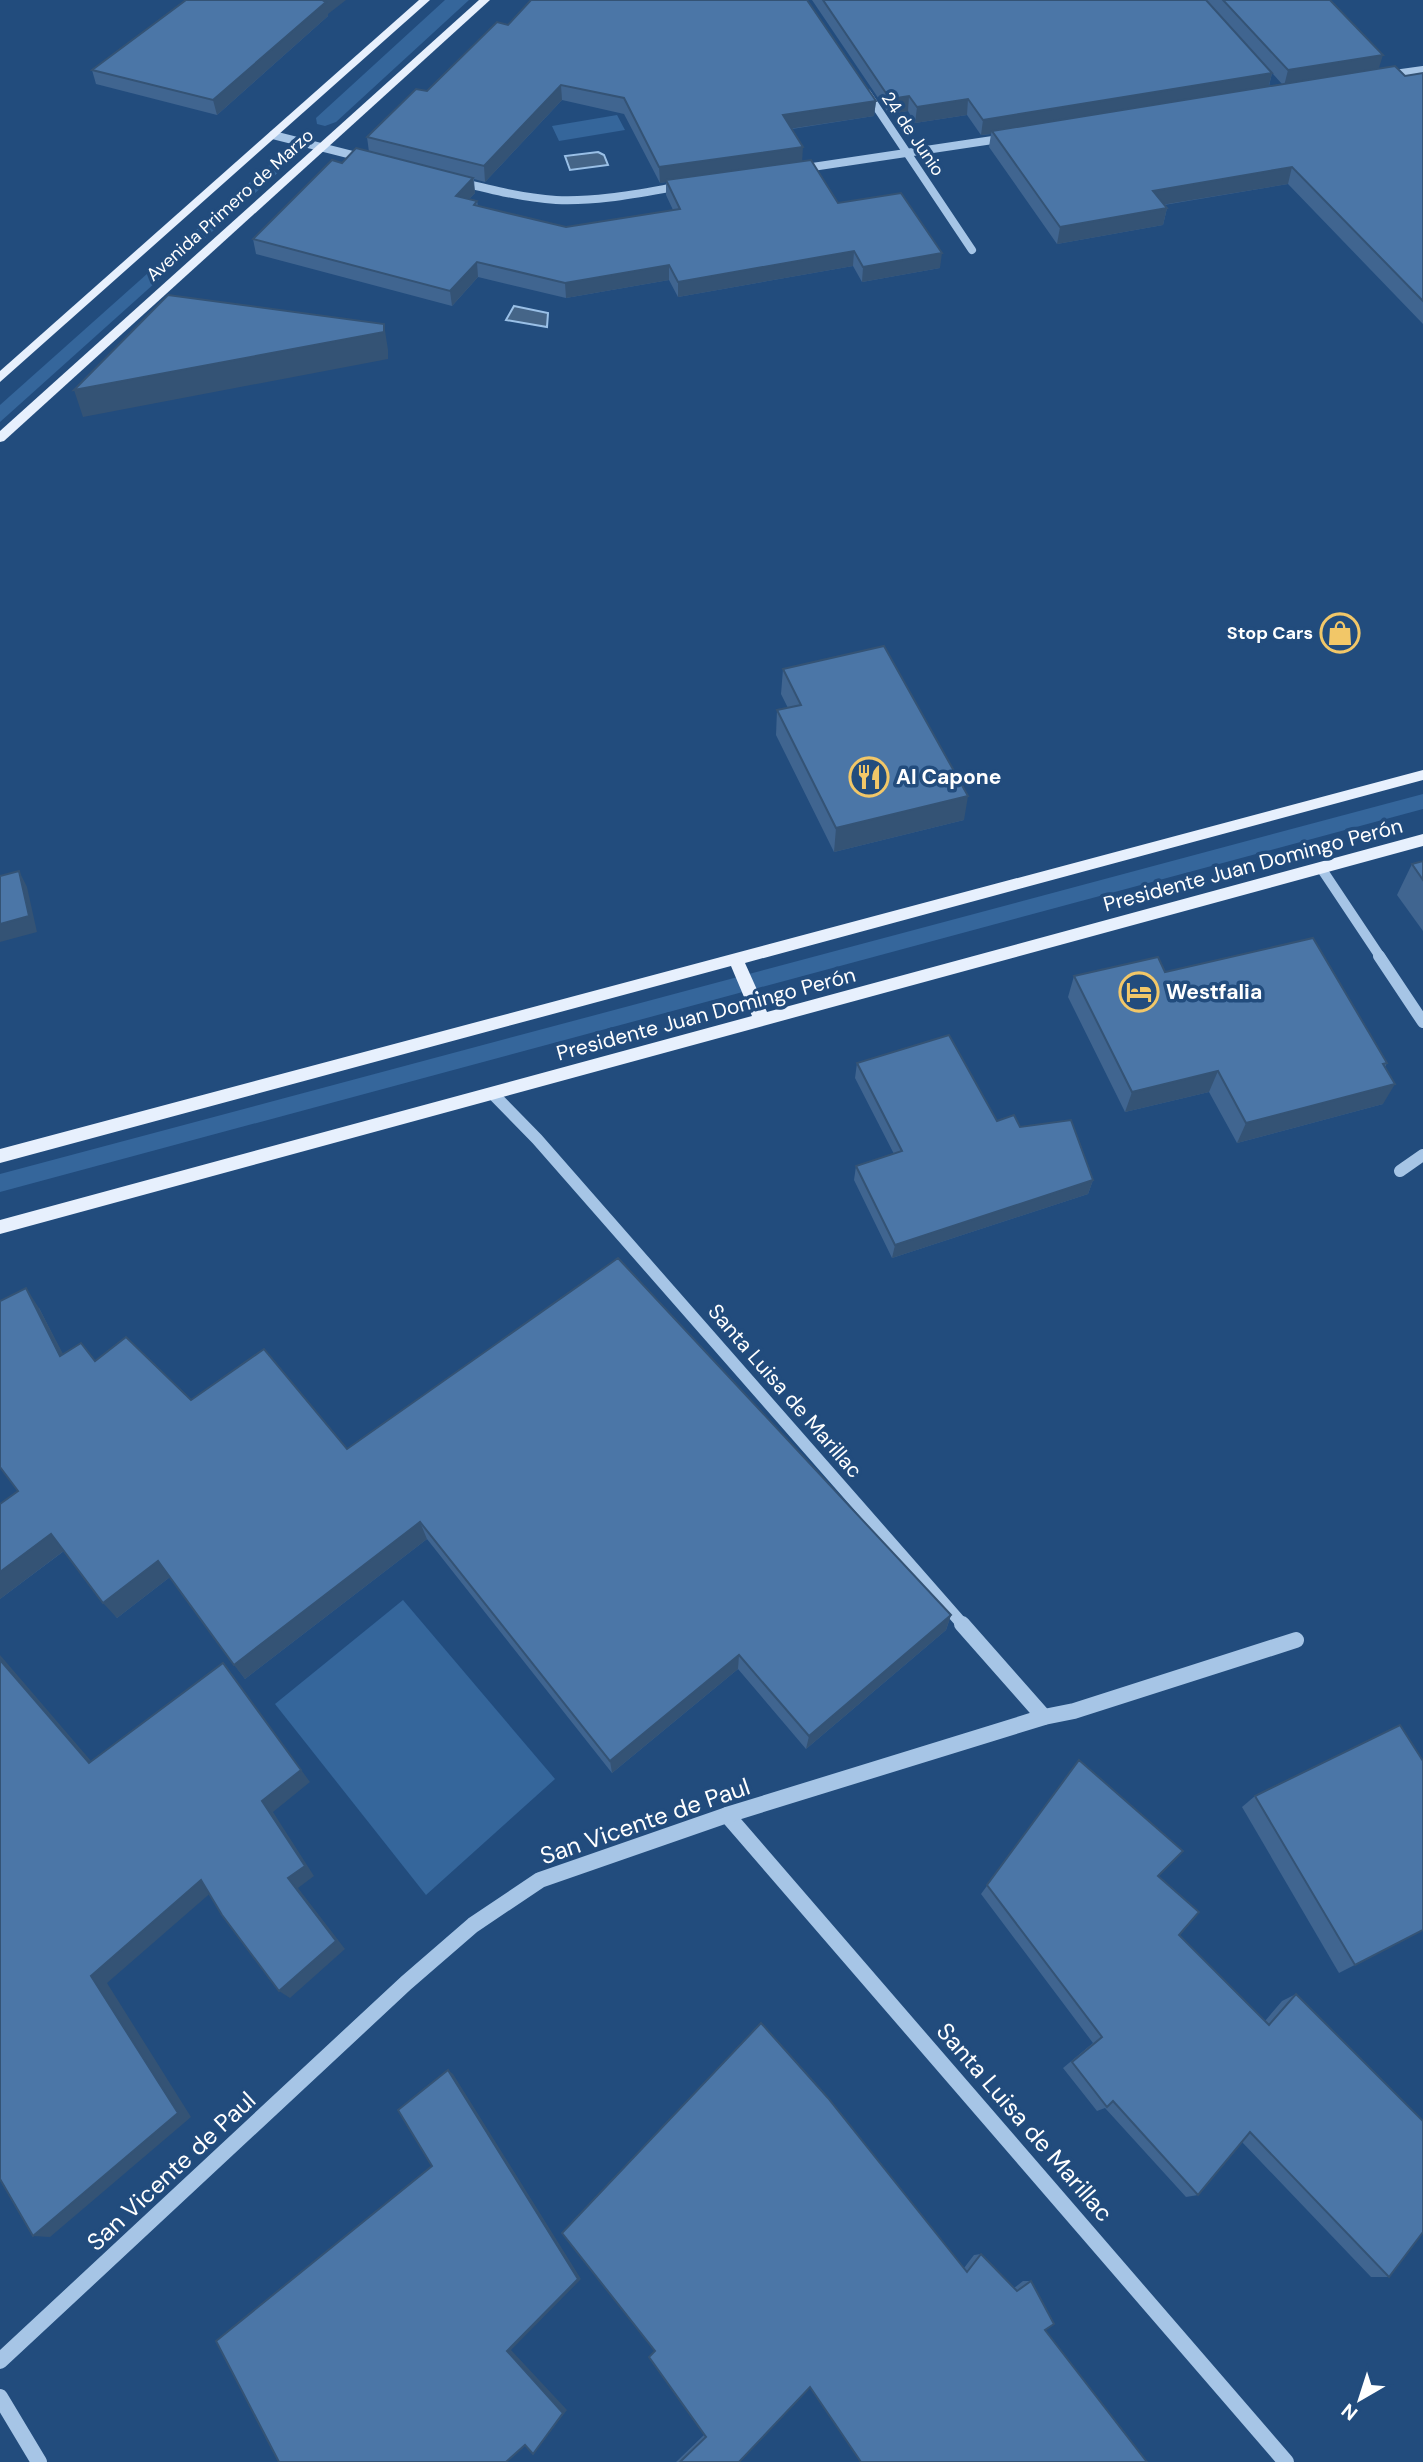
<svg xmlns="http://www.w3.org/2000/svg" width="1423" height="2462" font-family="'DM Sans',sans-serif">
<rect width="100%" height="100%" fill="#224c7d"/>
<g fill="#35669b">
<path d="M445 0H469L336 122 325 126 317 124 316 118Z"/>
<path d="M617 115 625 130 559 141 552 126Z"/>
<path d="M277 163 281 165 282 169 0 422V405L268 166Z"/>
<path d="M1423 794V809L0 1192V1174Z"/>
<path d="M403 1600 555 1779 426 1895 275 1704Z"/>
</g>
<g fill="#456588" stroke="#9ac0e7" stroke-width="2">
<path d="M598 152 604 155 608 165 570 170 565 156Z"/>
<path d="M514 306 548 313 547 327 506 320Z"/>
</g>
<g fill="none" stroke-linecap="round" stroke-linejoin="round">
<g stroke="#a6c5e6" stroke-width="8">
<path d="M1387 75 1423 70"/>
<path d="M867 93 972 250"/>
<path d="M273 135 364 158"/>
<path d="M799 169 1006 138"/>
<path d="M460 182C492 190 524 198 556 200 598 202 640 193 681 186"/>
</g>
<path stroke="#a6c5e6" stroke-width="10" d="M1321 868 1381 958"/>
<g stroke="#a6c5e6" stroke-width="12">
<path d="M1379 956 1423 1022"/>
<path d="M493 1094 537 1139 964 1626"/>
<path d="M1400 1171 1423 1155"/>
</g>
<g stroke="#a6c5e6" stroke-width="16">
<path d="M962 1624 1044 1717"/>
<path d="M727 1815 1286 2462"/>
<path d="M0 2361 406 1983 473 1925 540 1880 727 1815 1044 1717 1074 1711 1296 1640"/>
<path d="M0 2397 39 2462"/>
</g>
<g fill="#e7f0fd" fill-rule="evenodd">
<path d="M419 0H430L0 382V371Z"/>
<path d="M479 0H490L4 441 0 442V431Z"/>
<path d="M1423 770V780L745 963 767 1012 1423 834V846L0 1234V1220L752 1016 731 966 0 1163V1149Z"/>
</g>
</g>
<g fill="#406590" fill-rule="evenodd">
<path d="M812 0H1330L1379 68 1405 76 1423 73V324L1288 184 1164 205 1167 208 1163 225 1057 244 989 147 991 134 981 135 967 115 915 123 908 111 889 114ZM1272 73 1273 74 1282 84 1269 86Z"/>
<path d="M328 14V16L217 115 96 84 92 70Z"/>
<path d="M497 22 876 101 874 116 792 129 802 161 838 203 940 268 862 282 853 266 678 297 669 280 566 298 478 277 452 306 256 254 253 239 342 163 369 152 367 137 427 91ZM562 100 624 114 660 183 666 182V195L673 210 566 227 478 206 477 201 469 199 475 193 474 179 485 182Z"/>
<path d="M783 669 964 820 834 852 776 735 777 710 788 708 781 694Z"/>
<path d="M1423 861V931L1397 895 1412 864Z"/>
<path d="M1165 972 1387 1063 1385 1067 1383 1104 1237 1143 1209 1092 1125 1112 1068 997 1074 976Z"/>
<path d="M857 1063 997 1121 1020 1127 1093 1180 1088 1194 892 1258 854 1180 856 1166 894 1154 855 1078Z"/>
<path d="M39 1308 63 1355 95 1361 191 1400 347 1449 951 1615 946 1630 806 1749 738 1669 612 1773 427 1539 245 1679 170 1577 117 1618 64 1551 0 1599 18 1491Z"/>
<path d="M1079 1760 1158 1876 1179 1935 1265 2021 1282 2001 1296 1994 1389 2277H1371L1242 2142 1198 2195 1186 2197 1105 2108 1097 2111 1063 2068 1093 2043 981 1894Z"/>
<path d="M1255 1796 1423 1930 1339 1973 1242 1807Z"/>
<path d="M981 2254 1014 2288 1023 2281H1031L1045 2330 810 2387 739 2462H676L704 2435 964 2268 974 2255Z"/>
</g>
<g fill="#345375">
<path d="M325 0H346L328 14V16L217 115 213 100Z"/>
<path d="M1383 55 1378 71 1284 86 1288 70Z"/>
<path d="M1272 73 1268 89 992 131 991 134 981 135 983 120Z"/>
<path d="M561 85 562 100 485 182 484 166Z"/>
<path d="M909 96 908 111 889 114 890 99Z"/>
<path d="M968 99 967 115 915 123 917 107Z"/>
<path d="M876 101 874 116 782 130 783 115Z"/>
<path d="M803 147 802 163 660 183 659 167Z"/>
<path d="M1292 167 1288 184 1149 207 1153 191Z"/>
<path d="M473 178 475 193 458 211 456 196Z"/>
<path d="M1167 208 1163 225 1057 244 1060 227Z"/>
<path d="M854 251 853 266 678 297V282Z"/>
<path d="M942 253 940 268 862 282 863 267Z"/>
<path d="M477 262 478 277 452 306 450 291Z"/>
<path d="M669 265V280L566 298 565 283Z"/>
<path d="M384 324 388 350V359L83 417 74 390Z"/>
<path d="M968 796 964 820 834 852 836 828Z"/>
<path d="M19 871 27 887 37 932 0 942V924Z"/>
<path d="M1218 1071 1209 1092 1125 1112 1132 1092Z"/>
<path d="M1395 1084 1383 1104 1237 1143 1246 1123Z"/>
<path d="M1093 1180 1088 1194 892 1258 895 1245Z"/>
<path d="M26 1288 39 1308 74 1375 60 1356Z"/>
<path d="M420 1522 427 1539 245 1679 234 1665Z"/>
<path d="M51 1534 65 1550 0 1599V1572Z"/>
<path d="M158 1561 170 1577 117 1618 103 1603Z"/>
<path d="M951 1615 946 1630 806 1749 809 1736Z"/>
<path d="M0 1655 103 1775 89 1763 0 1660Z"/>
<path d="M739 1655 738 1669 612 1773 610 1761Z"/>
<path d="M223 1663 310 1782 273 1812 314 1876 298 1888 345 1949 290 1998 279 1991 288 1878 262 1801Z"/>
<path d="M201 1880 214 1890 107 1983 191 2117 50 2237 33 2236 91 1976Z"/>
<path d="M448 2070 453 2074 581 2279 511 2350 567 2410 533 2454 507 2351Z"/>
</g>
<g fill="#4b76a7" stroke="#345375" stroke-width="2">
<path d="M186 0H325L324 1 326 2 213 100 92 70Z"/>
<path d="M531 0H807L876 101 783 115 803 147 659 167 624 98 561 85 484 166 367 137 416 89 427 91 497 22 508 25Z"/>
<path d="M823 0H1206L1272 73 983 120 968 99 917 107 909 96 890 99Z"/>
<path d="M1223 0H1330L1383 55 1288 70Z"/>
<path d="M1395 66 1405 76 1423 73V301L1292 167 1153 191 1167 208 1060 227 992 131Z"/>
<path d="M356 148 473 178 456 196 477 201 474 205 566 227 680 209 666 180 811 160 838 203 901 193 942 253 863 267 854 251 678 282 669 265 565 283 477 262 450 291 253 239 332 160 342 163Z"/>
<path d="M168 295 384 324V332L74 390Z"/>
<path d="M884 646 968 796 836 828 777 710 801 705 783 669Z"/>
<path d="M1423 861V880L1412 864Z"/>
<path d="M19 871 29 916 0 924V876Z"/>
<path d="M1313 938 1387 1063 1383 1064 1395 1084 1246 1123 1218 1071 1132 1092 1074 976 1158 957 1165 972Z"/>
<path d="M949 1035 997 1121 1014 1115 1020 1127 1071 1120 1093 1180 895 1245 856 1166 902 1151 857 1063Z"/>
<path d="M618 1258 951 1615 809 1736 739 1655 610 1761 420 1522 234 1665 158 1561 103 1603 51 1534 0 1572V1504L18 1491 0 1467V1301L26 1288 60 1356 81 1343 95 1361 126 1337 191 1400 264 1349 347 1449Z"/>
<path d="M0 1660 89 1763 223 1663 301 1770 262 1801 305 1866 288 1878 336 1941 279 1991 222 1915 201 1880 91 1976 178 2113 33 2236 0 2179Z"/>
<path d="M1400 1725 1423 1761V1930L1355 1965 1255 1796Z"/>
<path d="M1079 1760 1183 1851 1158 1876 1199 1912 1179 1935 1269 2025 1296 1994 1423 2121V2232L1389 2277 1250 2132 1198 2195 1113 2101 1107 2107 1072 2062 1102 2037 987 1885Z"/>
<path d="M761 2023 828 2098 967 2272 981 2254 1017 2291 1031 2281 1054 2324 1045 2330 1147 2462H861L810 2387 739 2462H680L706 2437 649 2357 655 2351 562 2233Z"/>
<path d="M448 2070 578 2279 507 2351 563 2413 533 2454 525 2445 506 2462H279L216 2341 432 2166 398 2110Z"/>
</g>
<defs>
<g id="shop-ring" transform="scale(2.0125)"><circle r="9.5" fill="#224c7d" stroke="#f2c768" stroke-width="1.5"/><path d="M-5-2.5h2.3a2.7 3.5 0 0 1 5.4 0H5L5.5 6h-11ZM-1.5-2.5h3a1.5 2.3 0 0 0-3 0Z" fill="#f2c768"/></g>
<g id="restaurant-ring" transform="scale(2.0125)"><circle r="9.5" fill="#224c7d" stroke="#f2c768" stroke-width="1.5"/><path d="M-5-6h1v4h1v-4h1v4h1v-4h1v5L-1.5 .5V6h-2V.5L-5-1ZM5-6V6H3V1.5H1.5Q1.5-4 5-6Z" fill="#f2c768"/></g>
<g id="hotel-ring" transform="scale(2.0125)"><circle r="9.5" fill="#224c7d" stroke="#f2c768" stroke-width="1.5"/><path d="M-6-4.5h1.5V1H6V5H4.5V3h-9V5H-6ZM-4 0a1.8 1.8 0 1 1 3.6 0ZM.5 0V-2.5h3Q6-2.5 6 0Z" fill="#f2c768"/></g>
</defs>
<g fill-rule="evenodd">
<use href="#shop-ring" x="1340" y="633"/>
<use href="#restaurant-ring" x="869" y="777"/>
<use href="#hotel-ring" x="1139" y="992"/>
</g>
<g text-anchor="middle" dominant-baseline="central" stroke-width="7" stroke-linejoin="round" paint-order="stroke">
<g font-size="18" fill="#fff" stroke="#224c7d">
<text transform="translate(913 134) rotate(56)">24 de Junio</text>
<text transform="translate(230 205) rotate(-42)">Avenida Primero de Marzo</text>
</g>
<g font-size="18" font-weight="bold" fill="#fff" stroke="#224c7d" text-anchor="end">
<text x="1313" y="633">Stop Cars</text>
</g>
<g font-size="21" font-weight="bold" fill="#fff" stroke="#224c7d" text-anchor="start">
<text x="896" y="777">Al Capone</text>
<text x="1166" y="992">Westfalia</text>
</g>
<g font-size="21" fill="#fff" stroke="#224c7d">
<text transform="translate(1253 865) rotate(-15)">Presidente Juan Domingo Perón</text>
<text transform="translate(706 1014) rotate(-15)">Presidente Juan Domingo Perón</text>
<text transform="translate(785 1391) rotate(49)">Santa Luisa de Marillac</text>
</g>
<g font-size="24" fill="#fff" stroke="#224c7d">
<text transform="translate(645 1821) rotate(-19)">San Vicente de Paul</text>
<text transform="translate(1025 2122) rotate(49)">Santa Luisa de Marillac</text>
<text transform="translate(171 2171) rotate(-43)">San Vicente de Paul</text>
</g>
</g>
<g transform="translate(1360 2399) rotate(219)" stroke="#224c7d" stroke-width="5" paint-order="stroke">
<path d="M0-5L12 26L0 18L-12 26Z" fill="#ffffff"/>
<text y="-10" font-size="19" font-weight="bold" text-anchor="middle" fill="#ffffff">N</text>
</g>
</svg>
